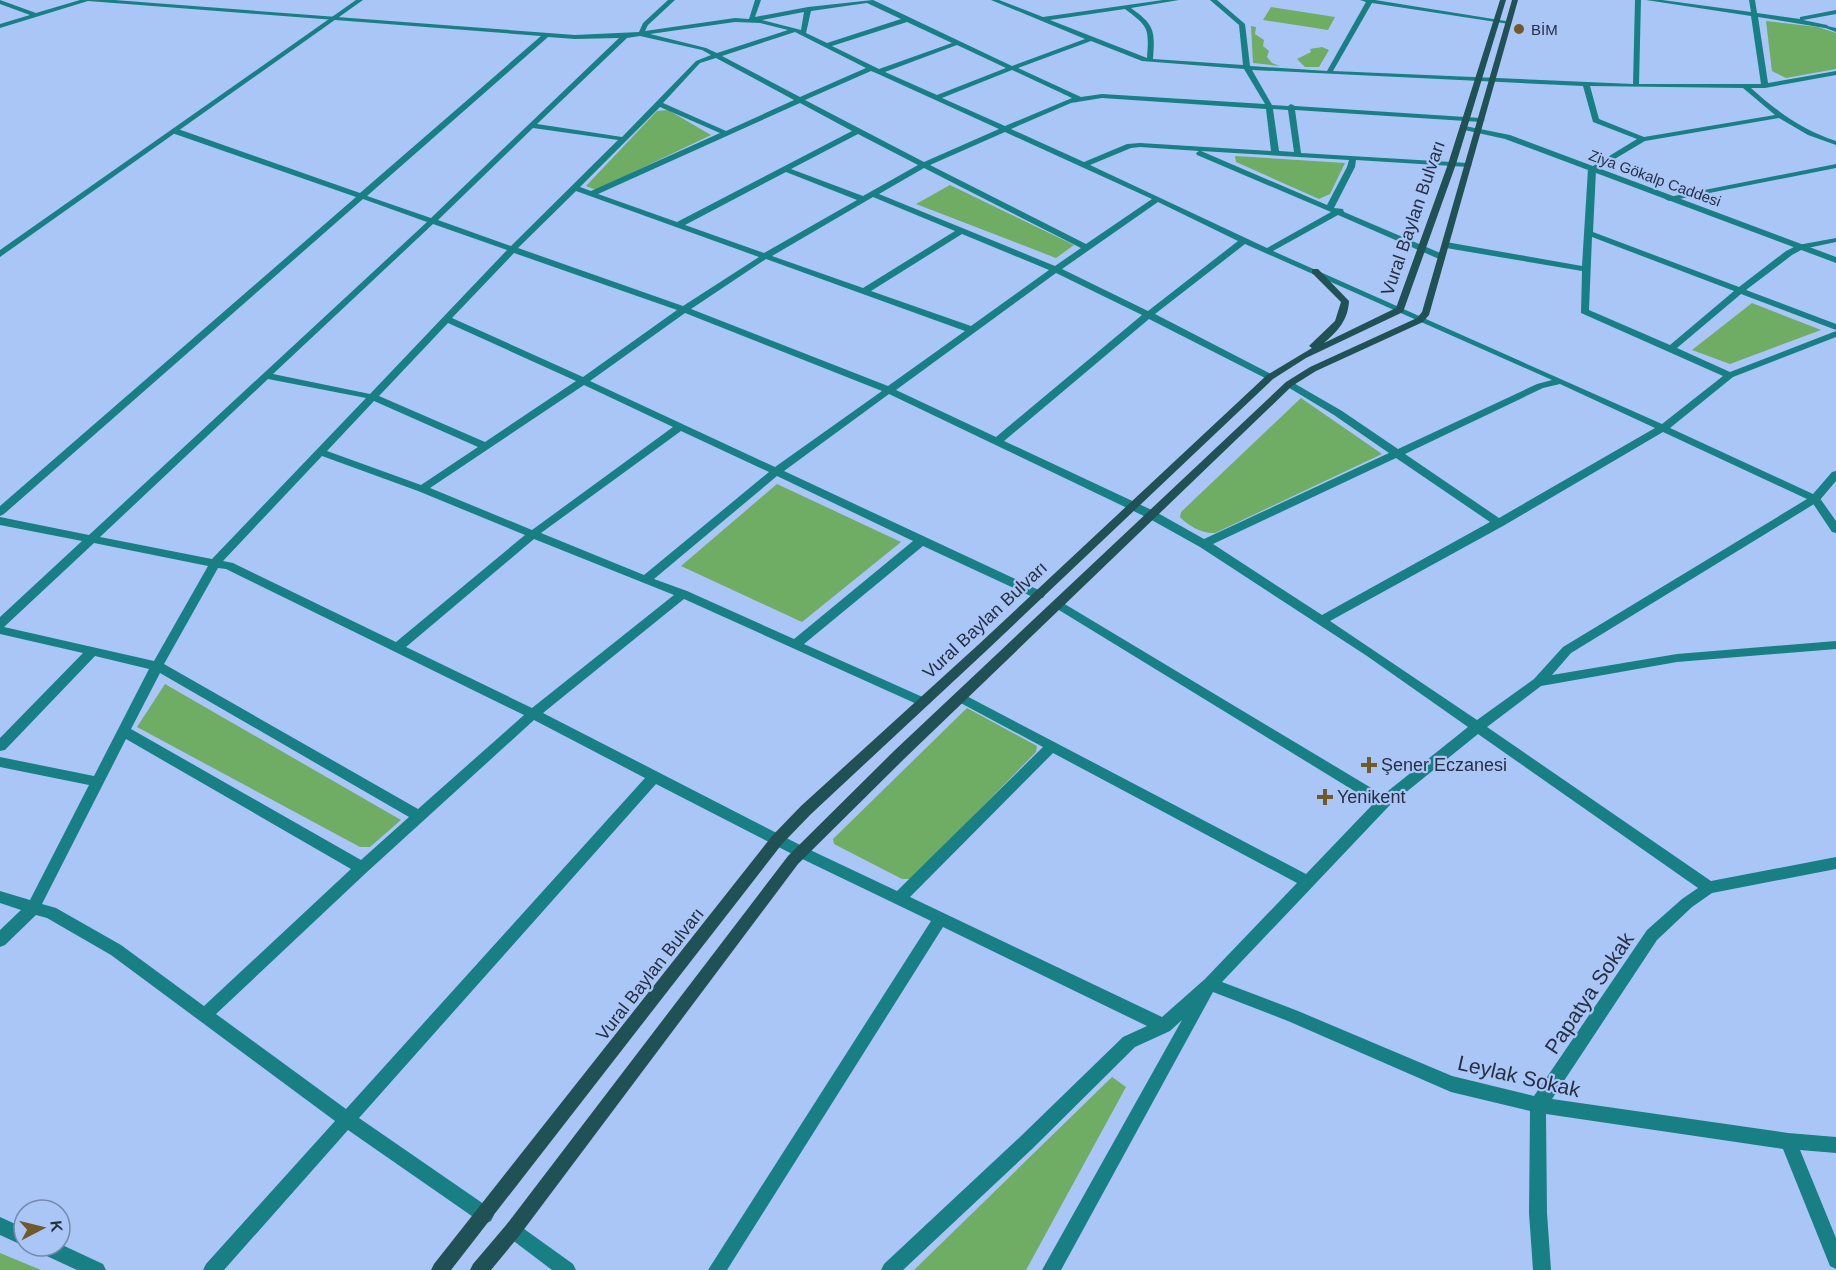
<svg xmlns="http://www.w3.org/2000/svg" width="1836" height="1270" font-family="Helvetica,sans-serif">
<rect width="100%" height="100%" fill="#aac6f7"/>
<g fill="#6fac64">
<path d="M1271 7 1335 17 1328 30 1263 20Z"/>
<path d="M1766 21 1818 27 1836 33V69L1786 78 1772 71Z"/>
<path d="M1251 26 1256 27 1255 34 1264 40 1263 46 1269 51 1267 57 1272 63 1280 66 1253 63Z"/>
<path d="M1322 47 1329 50 1319 67H1305L1297 59 1311 52 1310 49Z"/>
<path d="M668 110 711 135 596 190 586 186 657 111Z"/>
<path d="M1235 156 1345 163 1330 194 1319 199 1236 162Z"/>
<path d="M950 185 1074 245 1056 258 916 204Z"/>
<path d="M1752 303 1821 330 1730 364 1692 350Z"/>
<path d="M1301 398 1382 454 1215 533C1203 534 1188 526 1180 517L1181 512Z"/>
<path d="M777 484 901 542 802 622 681 566Z"/>
<path d="M165 684 401 820 370 847H360L137 727Z"/>
<path d="M967 708 1037 746 1036 752 912 879H902L834 844 833 839Z"/>
<path d="M1112 1077 1126 1087 1026 1270H914Z"/>
<path d="M0 1253 41 1270H0Z"/>
</g>
<g fill="none" stroke-linecap="round" stroke-linejoin="round">
<g fill="#187f85" fill-rule="evenodd">
<path d="M0 0 36 13 80 0H114L575 35 639 32 643 23 668 0H675L648 25 645 31 735 18 749 19 755 0H761L755 17 808 7 873 0 1012 66 1085 39 991 0H999L1043 17 1163 0H1179L1131 8C1155 25 1155 31 1153 59L1243 65 1239 25 1210 0H1217L1245 24 1250 66 1327 71 1366 2 1360 0H1375L1512 22 1509 24 1372 3 1333 71 1633 84 1635 0H1641L1639 84H1761L1751 16 1646 0H1662L1751 12 1749 0H1755L1757 13 1800 19V17L1836 10V14L1803 20 1827 25 1828 26 1825 28 1758 17 1768 83 1836 71V75L1765 88H1751C1776 111 1803 130 1836 141V145L1808 135 1779 118 1645 141 1596 170 1593 232 1739 287 1786 251 1798 245 1836 238V242L1803 249 1792 255 1746 290 1836 324V330L1741 294 1677 348 1730 372 1836 331V337L1733 377 1670 428 1813 494 1832 472 1836 471V481L1819 501 1571 653 1552 675 1677 654 1836 641V649L1677 662 1541 686 1487 727 1711 881 1836 857V869L1712 893 1692 907 1657 940 1552 1099 1788 1133 1836 1137V1153L1800 1150 1836 1238V1269L1830 1266 1783 1149 1546 1114 1547 1213 1551 1270H1533L1529 1213 1530 1111 1451 1092 1288 1021 1213 992 1061 1270H1042L1182 1020 1170 1031 1135 1047 1032 1149 903 1270H881L884 1264 1020 1137 1123 1037 1147 1026 943 927 727 1270H708L931 921 796 856 656 784 359 1118 491 1209 494 1215 491 1221 485 1224 479 1221 348 1130 224 1270H203L206 1264 335 1121 111 955 47 918 36 915 5 945 0 947V930L21 910 0 903V891L30 900 89 785 0 767V757L94 776 149 669 95 656 5 750 0 751V738L83 653 0 634V617L82 541 0 525V517L89 535 427 222 363 199 4 514 0 516V506L356 197 172 133V129H178L360 193 541 36 88 1 0 28V24L30 15 0 4ZM867 3 901 19 827 43 806 33 811 11ZM1125 9C1149 27 1149 28 1147 58L1050 20ZM804 12 801 30 762 20ZM735 22 760 23 788 30 717 53 706 48 650 34ZM907 22 952 43 879 69 832 46ZM795 32 866 68 800 97 722 56ZM640 36 702 50 711 55 696 61 622 137 537 124 627 38ZM548 37 575 39 619 38 431 218 367 196ZM1091 41 1142 61 1244 69 1265 104 1102 94 1081 97 1018 68ZM957 45 1006 68 937 95 885 72ZM716 58 794 100 726 131 663 103 700 63ZM1012 70 1072 98 1005 126 942 98ZM1252 70 1583 86 1593 122 1637 139 1588 169 1582 266 1446 242 1442 245 1446 248 1582 271 1581 313 1723 376 1662 424 1273 251 1338 215 1439 259H1445V255L1344 212 1343 209 1334 208 1355 167 1356 160 1468 167 1472 165 1468 163 1301 153 1295 110 1481 122 1485 120 1481 118 1295 106 1291 104 1288 106 1272 105ZM871 71 876 73 999 129 924 162 805 100ZM1590 86 1743 88 1775 115 1644 137 1599 119ZM1102 98 1266 109 1271 151 1140 143 1127 144 1084 162 1011 129 1071 103ZM800 103 852 131 677 222 598 194ZM660 107 720 133 591 191 580 187ZM1273 109 1288 110 1294 152 1279 151ZM533 128 618 140 511 246 438 220ZM1005 132 1152 199 1086 244 930 165ZM858 134 918 165 863 196 791 169ZM1140 147 1199 151 1196 153 1197 155 1331 212 1267 248 1090 165 1131 148ZM1201 151 1349 160 1347 167 1327 205ZM924 168 1081 248 1055 266 879 194ZM786 172 857 200 764 253 685 225ZM576 191 759 257 683 306 518 248ZM873 197 955 231 863 288 772 256ZM1158 202 1238 241 1148 311 1062 269ZM433 224 507 250 370 394 273 374ZM962 234 1049 270 971 326 871 291ZM1592 237 1734 291 1670 345 1589 310ZM1245 244 1552 380 1537 384 1398 449 1342 411 1292 382H1286V386L1334 415 1389 453 1204 539 1156 512 1004 441 1149 319 1267 379H1273V375L1155 314ZM514 253 677 310 583 377 452 318ZM766 259 965 331 888 386 691 309ZM1056 273 1142 315 996 437 896 390ZM685 313 882 391 775 467 590 381ZM448 323 576 381 485 442 379 396ZM268 379 366 398 212 559 100 537ZM1560 384 1655 428 1499 518 1405 454 1543 388ZM584 385 673 427 532 530 430 488ZM889 394 1148 518 1200 547 1367 656 1468 727 1383 795 1058 600 1054 601 1052 604 1054 607 1374 803 1306 874 959 692 955 694 953 697 955 700 1043 747 897 891 806 848 543 713 684 599 919 705H927L929 702 927 699 804 644 923 546 1035 598H1043L1045 595 1043 592 784 471ZM374 401 478 447 421 485 327 451ZM681 431 769 472 644 575 541 533ZM1663 432 1807 499 1563 647 1534 679 1477 720 1330 621 1503 526ZM322 456 418 491 525 535 396 642 233 563 223 561ZM1396 458 1490 522 1322 615 1213 544ZM777 476 913 541 794 639 687 591 654 579ZM534 539 674 595 532 708 406 647ZM94 543 208 566 154 661 4 627ZM218 568 226 569 524 715 418 809 164 664ZM160 673 409 817 361 860 131 729ZM534 720 645 778 346 1109 216 1014 367 872ZM1478 734 1698 888 1682 899 1647 930 1534 1096 1452 1076 1298 1011 1222 982 1389 806ZM126 739 351 869 204 1006 121 945 56 908 42 904ZM1053 753 1297 883 1205 979 1162 1017 910 897Z"/>
<path d="M1836 164V168L1669 201 1665 199 1669 197Z"/>
<path d="M0 1217 24 1228V1246L0 1235Z"/>
<path d="M513 1221 573 1264 576 1270H552L507 1236 504 1230 507 1224Z"/>
<path d="M60 1244 103 1264 106 1270H77L38 1252 35 1246H60Z"/>
</g>
<g fill="#187f85" fill-rule="evenodd">
<path d="M356 0H363L0 257V250Z"/>
<path d="M1823 25 1836 28V32L1823 27Z"/>
<path d="M1460 125 1510 135 1836 257V263L1505 139 1460 129Z"/>
<path d="M1815 496 1819 497 1836 521V533L1832 532 1810 499Z"/>
</g>
<g fill="#205154" fill-rule="evenodd">
<path d="M1500 0H1506L1456 164 1403 312 1306 358 1273 379 986 651 811 814 782 844 451 1270H431L434 1264 772 836 801 806 978 645 1267 375 1312 348 1309 346 1311 344 1335 321 1341 302 1312 273V269H1318L1349 301C1348 320 1338 331 1324 343L1396 308 1448 164Z"/>
<path d="M1512 0H1518L1429 315 1423 322 1316 371 1292 386 905 758 798 864 519 1236 491 1270H470L473 1264 507 1224 788 856 895 750 1286 382 1310 367 1417 318 1422 312Z"/>
</g>
</g>
<g fill="#72592a" stroke="#aac6f7" stroke-width="2">
<circle cx="1519" cy="29" r="6"/>
<path d="M1366 756h6v6h6v6h-6v6h-6v-6h-6v-6h6z"/>
<path d="M1322 788h6v6h6v6h-6v6h-6v-6h-6v-6h6z"/>
</g>
<g text-anchor="middle" dominant-baseline="central" stroke-width="4.5" stroke-linejoin="round" paint-order="stroke">
<g font-size="15" fill="#242f42" stroke="#aac6f7" text-anchor="start">
<text x="1531" y="29">BİM</text>
</g>
<g font-size="15" fill="#242f42" stroke="#aac6f7">
<text transform="translate(1655 178) rotate(20)">Ziya Gökalp Caddesi</text>
</g>
<g font-size="18" fill="#242f42" stroke="#aac6f7">
<text transform="translate(1413 218) rotate(-71)">Vural Baylan Bulvarı</text>
<text transform="translate(985 620) rotate(-43)">Vural Baylan Bulvarı</text>
<text transform="translate(650 974) rotate(-52)">Vural Baylan Bulvarı</text>
</g>
<g font-size="18" fill="#242f42" stroke="#aac6f7" text-anchor="start">
<text x="1381" y="765">Şener Eczanesi</text>
<text x="1337" y="797">Yenikent</text>
</g>
<g font-size="21" fill="#242f42" stroke="#aac6f7">
<text transform="translate(1589 993) rotate(-56)">Papatya Sokak</text>
<text transform="translate(1519 1076) rotate(13)">Leylak Sokak</text>
</g>
</g>
<g transform="translate(42 1228) rotate(83)"><circle r="28" fill="#aac6f7" stroke="#748aaf" stroke-width="1.5"/>
<path d="M0-4.5L10 22L0 15L-10 22Z" fill="#72592a"/>
<text y="-9" font-size="16" font-weight="bold" text-anchor="middle" fill="#242f42">K</text>
</g>
</svg>
